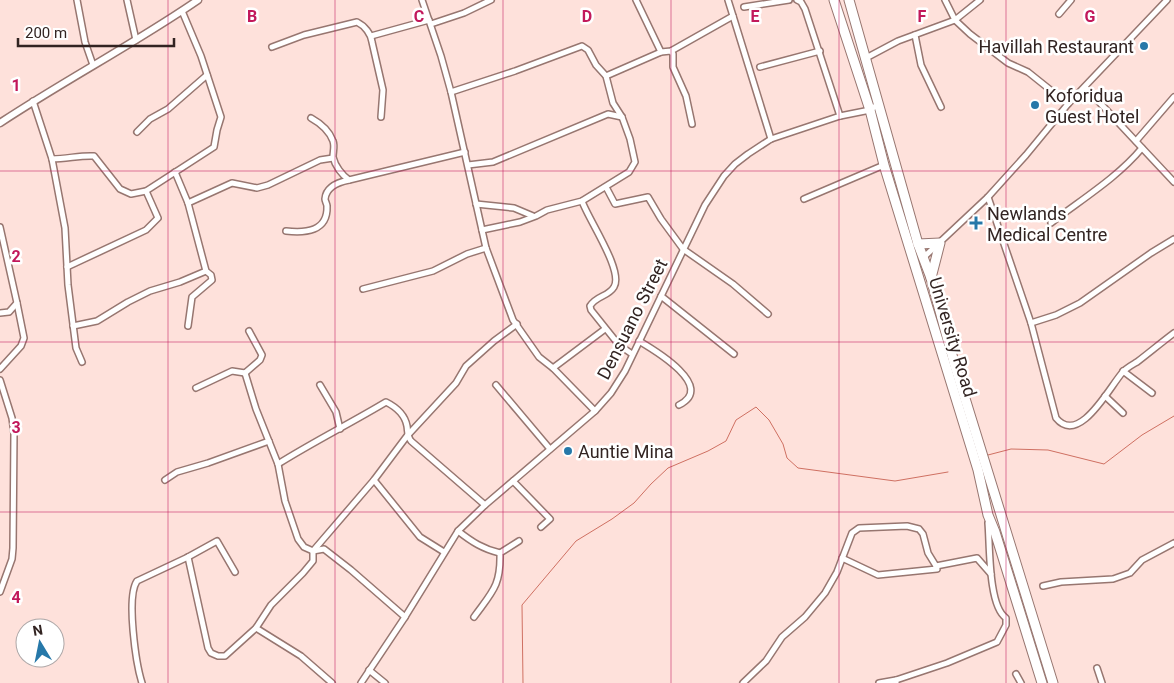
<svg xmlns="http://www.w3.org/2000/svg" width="1174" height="683" font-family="Roboto,sans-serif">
<rect width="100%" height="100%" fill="#fee1db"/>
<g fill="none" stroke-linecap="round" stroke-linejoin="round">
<g stroke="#cf7062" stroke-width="1">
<path d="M988 455 1011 449 1048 450 1104 464 1142 435 1174 416"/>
<path d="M523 683 522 605 576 541 612 519 634 503 651 484 668 468 708 451 726 441 736 420 756 407 769 420 783 444 787 458 798 468 895 481 948 472"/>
</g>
<g stroke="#977670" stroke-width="8">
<g id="minor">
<path d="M77 0 85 42 93 65"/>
<path d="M127 0 136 40"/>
<path d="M422 0 441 56 451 92 486 248 513 320 539 357 553 368 595 411"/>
<path d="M636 0 661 52"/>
<path d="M797 0 801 2 805 9 840 116"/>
<path d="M945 0 955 20 970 34 1008 63 1028 72 1068 104"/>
<path d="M744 7 789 0"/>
<path d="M1059 14 1071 0"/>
<path d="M733 16 771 139"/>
<path d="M431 24 464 13 491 0"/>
<path d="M915 35 921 65 941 107"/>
<path d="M371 36 429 20"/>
<path d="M272 47 304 35 357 22C365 26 371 34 372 42L383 90 381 117"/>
<path d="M671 51 673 54V67L686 96 692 124"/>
<path d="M866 58 898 41 955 20 980 0"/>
<path d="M760 67 820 51"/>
<path d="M606 76 661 52 671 51 733 16 728 0"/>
<path d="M1085 87 1174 182"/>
<path d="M451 92 515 71 582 46 588 50 596 65 606 76 613 103 622 117 630 139 635 162 629 172 582 201 547 210 536 216 520 222 482 230"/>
<path d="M33 101 52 159 65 228 68 285 76 348 82 362"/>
<path d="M311 118C320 123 329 130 333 141 335 146 333 152 333 157 335 166 342 175 349 180L465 152"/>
<path d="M137 132 150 119 168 109 207 75"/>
<path d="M1136 141 1174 97"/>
<path d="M52 159C67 159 81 155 94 156L120 189 131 194 146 191 214 147 217 130 221 117 201 56 182 11"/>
<path d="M468 165 493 162 608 114 622 117"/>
<path d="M175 172 188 203 206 271 211 275 212 280 192 297 188 326"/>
<path d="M606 187 615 204 648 197 661 219 683 249 733 284 768 314"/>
<path d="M988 197 1031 323 1056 418C1079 446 1109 388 1122 373 1126 368 1132 365 1137 362 1150 352 1162 342 1174 333"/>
<path d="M804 199 884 165"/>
<path d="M582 201C588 219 624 271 614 287 608 297 597 295 590 306L591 310 619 345 632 354"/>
<path d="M188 203 232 183 257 188 268 185 320 160 333 158"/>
<path d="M476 204 514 208 533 216"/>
<path d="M1051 223C1082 199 1117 178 1142 148"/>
<path d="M0 227 17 303 9 312 0 313"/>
<path d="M286 231C305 233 328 232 327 206 327 204 325 201 325 199 326 187 339 182 349 180"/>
<path d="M923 258 988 197 1026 155 1068 104 1167 0"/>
<path d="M67 267 146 230 158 218 146 191"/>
<path d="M363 289 433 271 467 254 486 248"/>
<path d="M661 296 734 354"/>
<path d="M1031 323 1056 315 1080 303 1151 253 1174 239"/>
<path d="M73 326 97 321 128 302 150 291 180 282 206 271"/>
<path d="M639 341C656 351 716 387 679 405"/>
<path d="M553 368 605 329"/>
<path d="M0 369 21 346 24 338 17 303"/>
<path d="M1123 371 1152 393"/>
<path d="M245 373 256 409 278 464 285 501 298 539 304 547 313 551 324 549 351 570 405 617"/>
<path d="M245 373 260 360 262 355 249 331"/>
<path d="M0 380 12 418 14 433 13 548 12 559 0 592"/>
<path d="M320 385 336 412 340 429"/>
<path d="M496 385 550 449"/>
<path d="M196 388 232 371 245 373"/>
<path d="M1105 396 1123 413"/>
<path d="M278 464C313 442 351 423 386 402 396 407 405 415 407 426 408 432 407 436 411 441L485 505"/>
<path d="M165 480 177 472 208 463 269 441"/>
<path d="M374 480 420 537 444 552"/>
<path d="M513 481 550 519 541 527"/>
<path d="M458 531C472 542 483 549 500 553"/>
<path d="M188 557 208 648 211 653 218 656H225L256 628 271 605 303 573 313 561V551L374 480 407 436 456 383 466 366 494 341 517 324"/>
<path d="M842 558 878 575 937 569 936 566 977 558 991 574"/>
<path d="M1043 586 1061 582 1113 579 1130 573 1142 560 1174 543"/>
<path d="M474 617C492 592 501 586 500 553L519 541"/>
<path d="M256 628 301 656 332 683"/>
<path d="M1097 668 1102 683"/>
<path d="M369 670 385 683"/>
<path d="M1016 674 1021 683"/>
<path d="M142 683C136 664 126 597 137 581L188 557 217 541 235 572"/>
<path d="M361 683 405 617 458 531 485 505 595 411 611 393 625 371 705 205 724 176 735 164 748 154 771 139 840 116 870 110 877 105"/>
<path d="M743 683 766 661 782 637 805 617 825 593 837 572 852 533 859 528 907 526 919 529 923 534 928 553 936 566"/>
<path d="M879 683 896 680"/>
<path d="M896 683V680L947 663 997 642 1006 625V618C988 606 990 544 988 523"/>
</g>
</g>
<g stroke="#977670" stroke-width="9">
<path id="tertiary" d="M0 123C65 80 134 44 198 0"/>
</g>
<g stroke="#977670" stroke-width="11">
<g id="trunk">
<path d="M834 0 870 110 884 165 978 470 988 515 995 532 1042 683"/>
<path d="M849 0 918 244 931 278 955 366 1053 683"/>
<path d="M918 244 940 243 931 278"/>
</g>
</g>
<use href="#minor" stroke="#fff" stroke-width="5"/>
<use href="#tertiary" stroke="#fff" stroke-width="6"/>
<use href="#trunk" stroke="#fff" stroke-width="9"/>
</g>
<path fill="none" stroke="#c2185b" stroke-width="1" stroke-opacity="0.55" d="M168 0V683M335 0V683M503 0V683M671 0V683M839 0V683M1006 0V683M0 171H1174M0 342H1174M0 512H1174"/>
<g fill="#2678a9" stroke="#fff" stroke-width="2">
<circle cx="1144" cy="46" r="5"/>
<circle cx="1035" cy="105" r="5"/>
<path d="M973.5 215.5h5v5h5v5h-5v5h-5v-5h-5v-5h5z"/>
<circle cx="568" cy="451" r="5"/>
</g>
<g text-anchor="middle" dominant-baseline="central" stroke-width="5" stroke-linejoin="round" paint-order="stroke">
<g font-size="18" fill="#322422" stroke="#fff" text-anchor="start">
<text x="1134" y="46" text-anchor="end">Havillah Restaurant</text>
<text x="1045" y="95">Koforidua<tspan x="1045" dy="21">Guest Hotel</tspan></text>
<text x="987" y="213">Newlands<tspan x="987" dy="21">Medical Centre</tspan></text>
<text x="578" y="451">Auntie Mina</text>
</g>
<g font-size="18" fill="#322422" stroke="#fff">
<text transform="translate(632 319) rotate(-63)">Densuano Street</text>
<text transform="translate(953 337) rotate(73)">University Road</text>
</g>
</g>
<g font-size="16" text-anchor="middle" font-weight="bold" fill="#c2185b" stroke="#fff" stroke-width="5" stroke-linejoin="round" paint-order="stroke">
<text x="252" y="22">B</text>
<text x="419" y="22">C</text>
<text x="587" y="22">D</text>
<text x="755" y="22">E</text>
<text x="922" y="22">F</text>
<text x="1090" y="22">G</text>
<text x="16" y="91">1</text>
<text x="16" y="262">2</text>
<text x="16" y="433">3</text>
<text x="16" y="603">4</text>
</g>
<g transform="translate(40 643) rotate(350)"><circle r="24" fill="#ffffff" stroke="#ada7a7"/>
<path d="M0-4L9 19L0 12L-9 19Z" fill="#2678a9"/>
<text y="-8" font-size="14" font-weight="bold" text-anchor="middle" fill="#322422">N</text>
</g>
<path d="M18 38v8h156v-8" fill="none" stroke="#322422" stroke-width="2.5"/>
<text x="25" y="38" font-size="15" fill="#322422" stroke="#ffffff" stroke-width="4" paint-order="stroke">200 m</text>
</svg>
